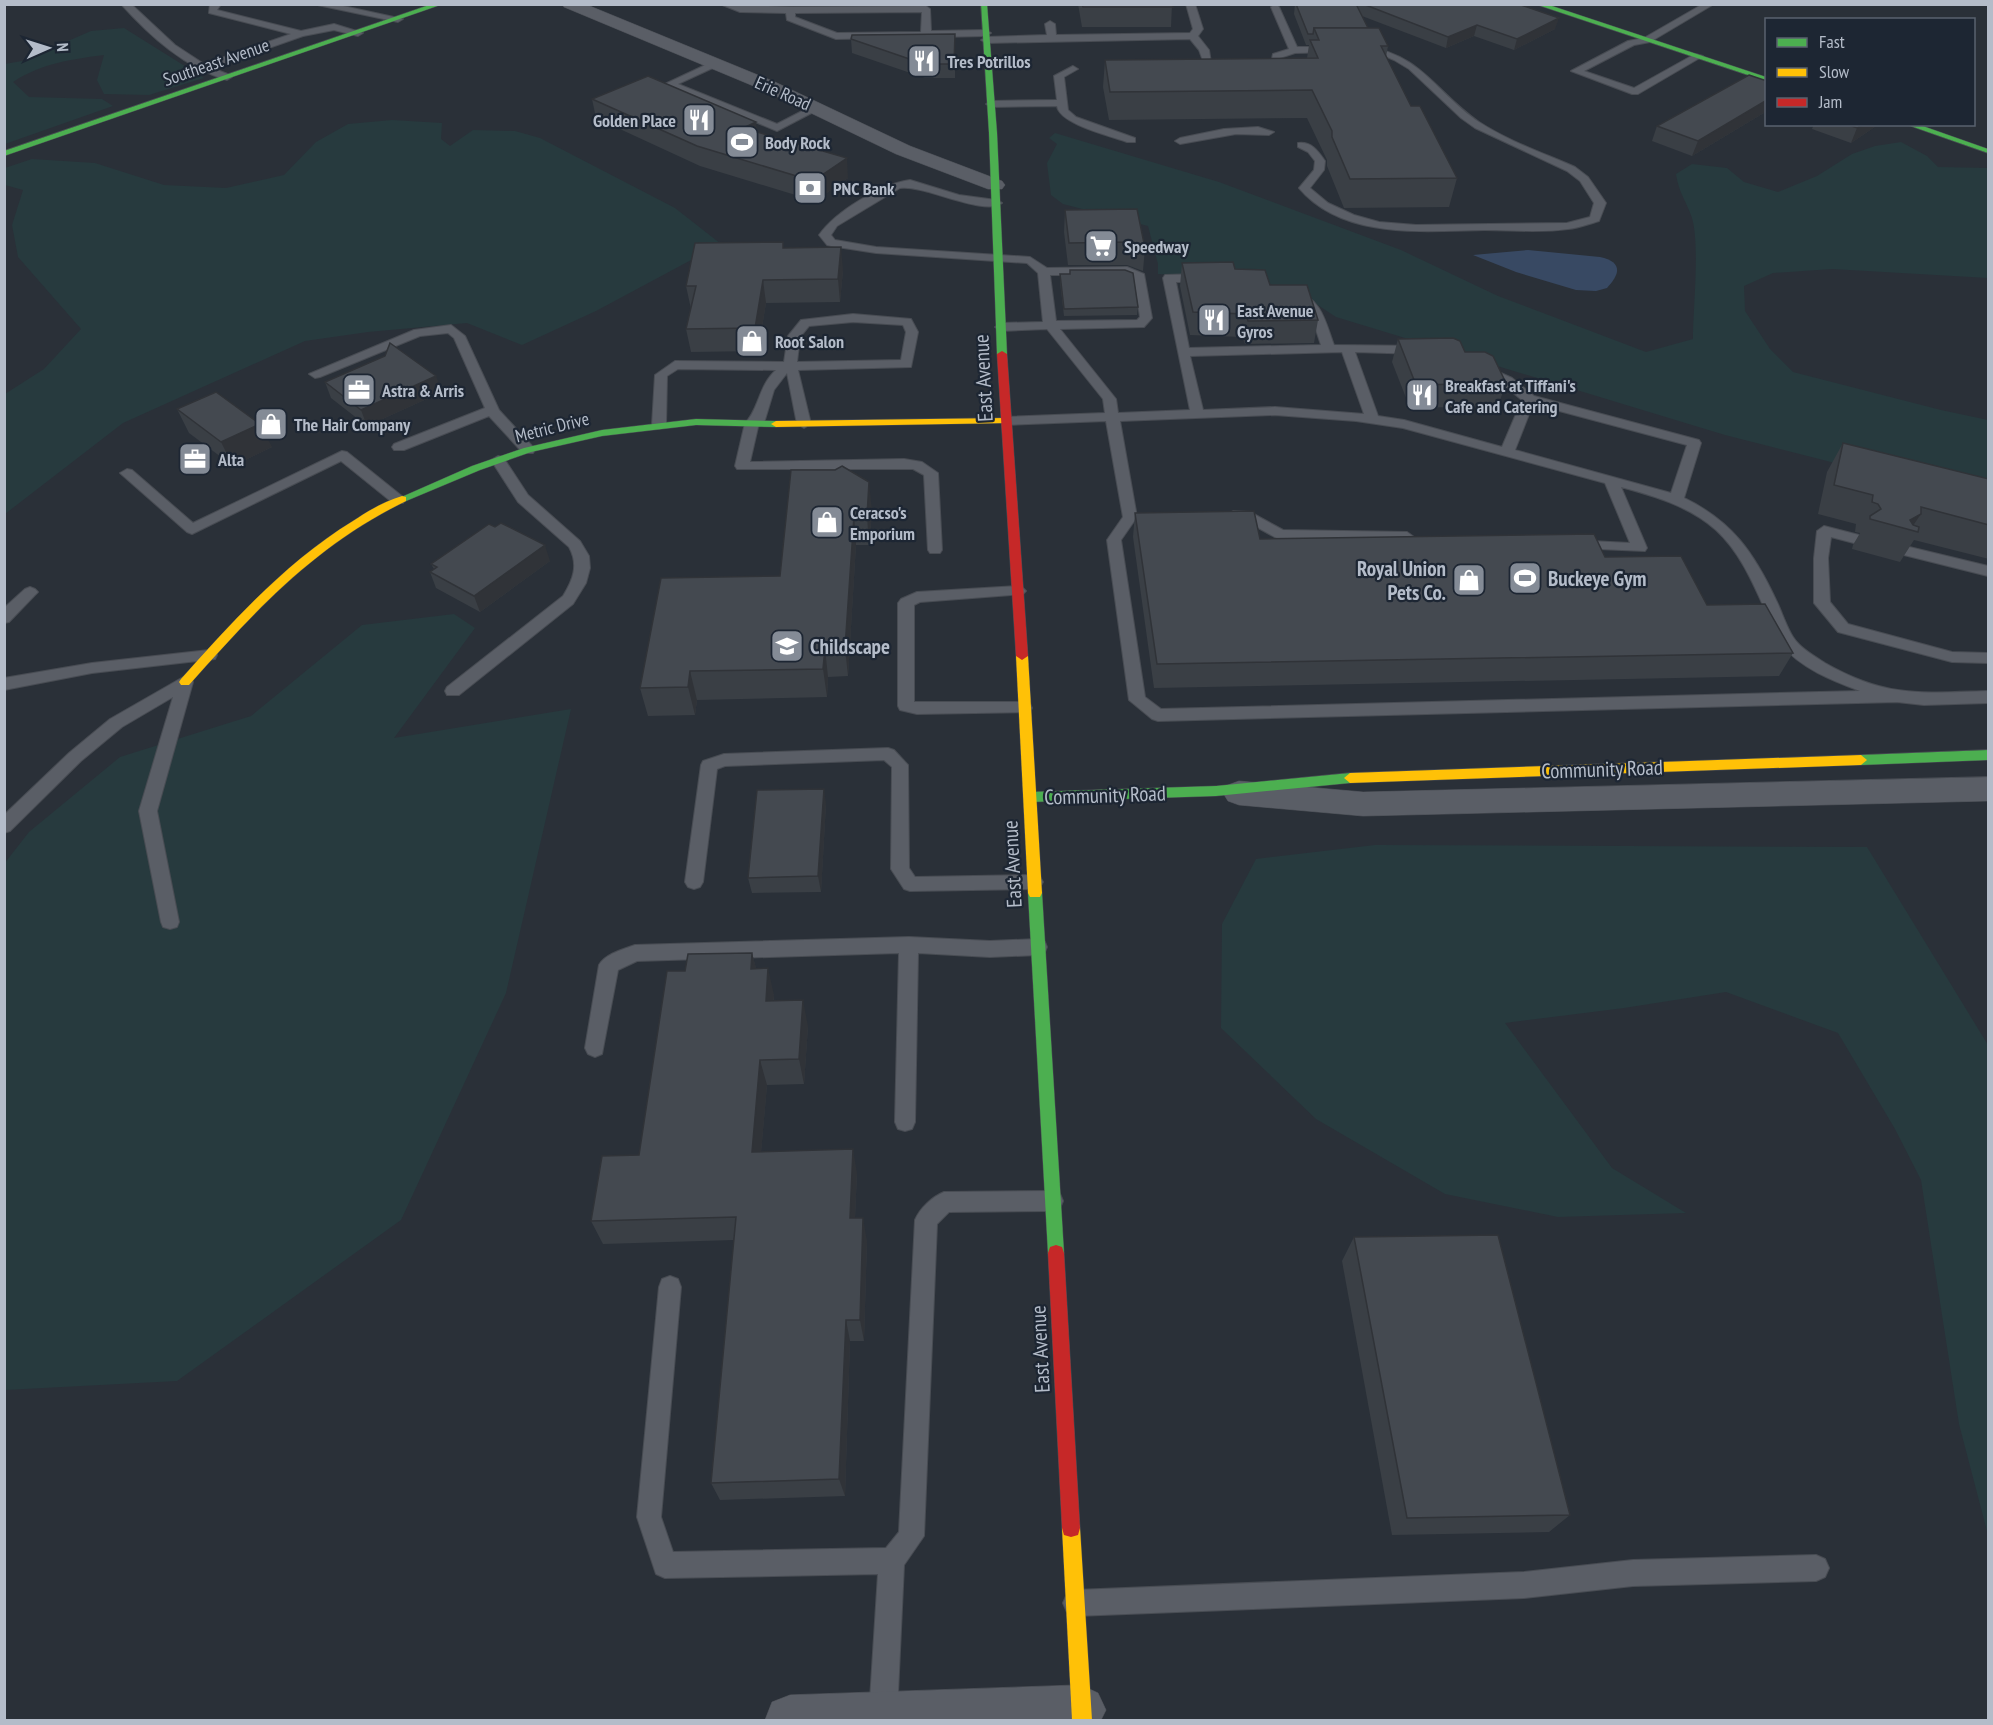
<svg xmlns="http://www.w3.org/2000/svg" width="1993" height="1725" font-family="'PT Sans Narrow',sans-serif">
<rect width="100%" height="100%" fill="#2a3038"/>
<g fill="#273a3e">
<path d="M124 28 204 78 149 95 104 94 97 80 104 55C72 59 40 64 13 82L29 97 102 99 113 106 5 144V64L22 61 91 31Z"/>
<path d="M392 120 442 123 441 139 450 146 473 130 515 131 540 138 675 208 721 244 596 311 522 345 467 323 368 332 305 341 123 423 5 514V394L44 369 81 329 18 257 12 225 23 190 5 185V168L32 159 95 163 164 185 226 188 284 175 316 142 348 124Z"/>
<path d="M1055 133 1219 182 1401 250 1498 296 1646 352 1693 339C1693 308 1700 246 1692 218 1687 202 1679 194 1676 174L1692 164 1727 168 1744 182 1778 192 1817 176 1852 154 1875 146 1901 142 1927 156 1938 167 1988 168V278L1832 269 1773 273 1744 286 1745 311 1770 349 1793 372 1941 410 1988 420V502L1725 435 1336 317 1304 296 1258 280 1158 274V264L1148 226 1063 204 1051 195 1047 163 1057 144 1049 138Z"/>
<path d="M454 614 475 628 394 738 571 709 506 993 401 1220 177 1381 5 1390 4 864 29 832 120 757 251 716 362 625Z"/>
<path d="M1375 845 1867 847 1988 1045V1535L1959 1424 1921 1180 1895 1129 1838 1033 1726 992 1624 1008 1505 1023 1612 1168 1686 1213 1558 1217 1445 1194 1316 1119 1221 1028 1222 924 1256 859Z"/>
</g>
<path fill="#384963" d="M1528 250 1600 257C1622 262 1621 273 1607 288L1596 291 1576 290 1516 272 1473 255Z"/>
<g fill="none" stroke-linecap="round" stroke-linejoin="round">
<g stroke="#484c53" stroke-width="2">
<g id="lane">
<path d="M121 4H131L175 45 204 64 291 34 209 13 210 4H221L217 10 301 31 334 24 363 33 358 36 334 30 303 36 212 68 230 75 232 77 227 80C185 68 150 36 121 4Z"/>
<path d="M313 4H334L403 19 398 22Z"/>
<path d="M720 4 791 7 926 6 930 9 931 31 986 30 991 33 986 36 836 39 787 20 786 13 740 12ZM922 12 921 32 837 33 795 17V13Z"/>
<path d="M1186 4H1195L1203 29 1198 36 1209 50 1212 69H1206L1199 50 1190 39 986 43 981 40 986 37 1047 35 1045 24 1050 21 1055 24 1056 35 1190 33 1193 29Z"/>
<path d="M1276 4 1279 7 1297 47H1332L1337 50 1335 52 1295 53 1280 58 1276 68H1270L1273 54 1289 49 1271 7Z"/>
<path d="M1703 4H1714L1650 42 1634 45 1584 71 1634 88 1695 54 1703 56 1638 94H1632L1571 71 1628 41 1644 38Z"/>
<path d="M1363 46C1422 54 1435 92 1479 122 1508 141 1543 153 1575 167L1588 177 1606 203 1599 221C1589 224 1578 228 1568 229 1541 233 1512 230 1485 230 1424 231 1343 240 1299 188L1314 170 1315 161 1308 152 1298 147V143C1311 141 1318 151 1325 161L1324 170 1310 188 1328 203 1354 215 1379 222 1416 225 1567 223 1590 217 1594 203 1580 181 1567 171 1475 128 1461 118 1409 69 1394 60 1380 54 1360 51 1358 49Z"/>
<path d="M714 61 717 62V66L678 84 777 124 812 106 821 108 777 131 665 84Z"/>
<path d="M1073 66 1078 69 1064 77 1068 110 1076 117 1135 138V142H1127C1111 136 1059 124 1057 106L991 107 986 104 991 101 1057 100 1054 76Z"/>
<path d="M1258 127 1274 132 1269 135 1236 134 1180 144 1175 141 1180 138 1224 129Z"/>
<path d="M910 180 959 195 996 200 1002 203C985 217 923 184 900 188L837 226 831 235 835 240 876 247 1030 257 1047 268 1127 267 1144 274 1152 318 1144 327 1060 329 1116 399 1118 413 1190 410 1163 278 1165 275 1203 274 1209 278 1203 282H1176L1189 348 1321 345 1309 309 1289 295 1295 291C1322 299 1325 321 1334 345L1420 346 1426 350 1420 354 1355 352 1378 416 1404 420 1502 447 1522 400 1502 384 1478 372 1477 369 1478 366 1483 365 1512 378 1534 396 1699 440 1701 443 1684 498C1732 521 1754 553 1776 600 1782 612 1786 626 1793 637 1800 648 1814 656 1825 663 1886 698 1922 693 1988 691V703L1924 705 1897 702 1158 721 1152 719 1129 700 1107 540 1123 517 1106 421 1005 425 998 421 1005 417 1105 413 1103 399 1047 329 1001 331 995 327 1001 323 1043 322 1038 273 1027 263 876 253 831 246 827 245 819 235C836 211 881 184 910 180ZM1050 275H1125L1134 279 1140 317 1137 320 1056 321ZM1342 352 1364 414 1275 407 1203 410 1190 356ZM1533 404 1687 445 1671 493 1515 450ZM1275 415 1356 421 1403 428 1605 483 1630 543 1571 540 1569 543 1576 548 1645 551 1647 548 1621 487C1654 496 1689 506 1716 530 1740 552 1753 583 1766 612 1771 622 1774 636 1782 645 1800 668 1833 681 1860 691L1161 709 1145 697 1121 540 1137 517 1120 421Z"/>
<path d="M853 314 911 319 918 332 911 367 798 370 811 424 804 428 797 424 787 373 774 390 764 423 758 427 750 462 904 459 922 462 938 473 942 550 940 553H930L928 550 924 475 913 469H737L735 466 745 423C759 410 758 386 776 370L678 369 667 376 666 425 659 429 652 425 655 375 675 361 784 362 788 336 801 320ZM853 322 903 325 906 332 901 360 797 362 800 337 809 326Z"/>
<path d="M451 325 465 336 499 410 533 447 535 450 533 453H523L489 416 404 450H394L392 447 394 444 485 408 454 338 448 333 420 336 320 377 315 378 309 374 414 330Z"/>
<path d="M342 451 347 452 403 497 405 500 403 503H393L341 461 192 534 187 532 120 473 127 469 132 470 193 523Z"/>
<path d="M498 456 503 457 528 495 580 541 589 556 590 568 586 583 573 604 459 695H447L445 691 447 687 563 596C573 580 579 565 569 547L518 502 491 460Z"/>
<path d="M1233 511 1250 512 1283 530 1407 532 1414 537 1407 542 1280 540 1242 519 1228 518 1226 515Z"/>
<path d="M1824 526 1859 535 1861 538 1854 543 1831 537 1828 558 1830 602 1848 624 1952 652 1988 653V663L1952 662 1838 632 1814 603V558L1817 531Z"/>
<path d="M1901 545 1988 566V576L1896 553 1894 550Z"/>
<path d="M1018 586 1023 588 1026 591 1023 594 920 602 914 605V702H1024L1030 704 1032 708 1030 712 917 714 900 710 898 706V603L901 599 917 592Z"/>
<path d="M30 587 35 589 38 592 35 595 9 622 4 623V608L25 589Z"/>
<path d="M209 650 215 651 217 655 215 659 92 673 4 690V678L92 663Z"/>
<path d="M185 676 191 678 193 682 157 811 179 922 177 927 170 929 163 927 161 922 139 811 173 697 122 727 81 761 10 831 4 833V815L69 753 110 719Z"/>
<path d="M888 748 894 750 908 765 909 868 915 877 1034 875 1040 877 1043 882 1040 887 1034 889 910 891 904 889 891 869 892 767 884 760 725 766 717 769 703 882 700 887 694 889 688 887 685 882 701 765 703 761 724 754Z"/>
<path d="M909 937 990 941 1038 939 1045 942 1047 947 1045 952 1038 955 990 957 918 953 915 1122 912 1129 905 1131 898 1129 895 1122 899 953 637 961 618 970 602 1054 595 1057 588 1054 585 1048 599 965C605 954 624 949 635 945Z"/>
<path d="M1052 1191 1060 1194 1063 1201 1060 1208 1052 1211 949 1212 937 1224 924 1536 904 1565 897 1715 894 1720H872L869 1715 878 1574 665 1578 656 1574 637 1517 659 1287 662 1279 670 1276 678 1279 681 1287 661 1517 673 1552 886 1548 899 1532 915 1220C920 1208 932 1197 944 1192Z"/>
<path d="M1816 1555 1825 1559 1829 1568 1825 1577 1816 1581 1633 1586 1524 1598 1076 1616 1067 1612 1063 1603 1067 1594 1076 1590 1524 1572 1633 1560Z"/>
</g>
</g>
<g stroke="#484c53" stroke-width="1">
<g id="street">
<path d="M562 4H585L775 82 910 146 1002 181 1005 185 1002 189H988L896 154 763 90 564 7Z"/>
<path d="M1988 777V801L1363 816 1239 805 1228 801 1223 793 1228 785 1239 781 1363 792Z"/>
<path d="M1081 1685 1098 1693 1106 1710 1101 1720H765L772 1702 790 1695Z"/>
</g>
</g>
<g stroke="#484c53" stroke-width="1">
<g id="fast">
<path d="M432 4H443L4 156V151Z"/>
<path d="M981 4H987L997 133 1007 354 1002 357 997 354 989 133Z"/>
<path d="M1535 4H1546L1766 77V81Z"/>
<path d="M1905 124H1917L1988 149V153Z"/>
<path d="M696 419 776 421 781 424 776 427 696 425 602 436 531 452 480 470 406 501 402 502 397 499 472 466 524 448 602 430Z"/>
<path d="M1988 750V760L1861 765 1855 760 1861 755Z"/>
<path d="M1350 773 1356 778 1350 783 1216 796 1030 802 1024 797 1030 792 1216 786Z"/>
<path d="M1035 888 1040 889 1042 893 1064 1253 1062 1259 1056 1261 1050 1259 1048 1253 1028 893 1030 889Z"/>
</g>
</g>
<g stroke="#484c53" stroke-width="1">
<g id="slow">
<path d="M1005 418 1010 421 1009 423 776 427 771 424 776 421Z"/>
<path d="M402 496 406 497V501C314 546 256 610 189 685H181L179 682 181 679C233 621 286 562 353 521 368 511 385 501 402 496Z"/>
<path d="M1022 652 1028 656 1042 893 1040 897H1030L1028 893 1016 656Z"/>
<path d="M1861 755 1867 760 1861 765 1350 783 1344 778 1350 773Z"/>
<path d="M1071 1519 1078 1521 1080 1528 1092 1720H1072L1062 1528 1064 1521Z"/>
</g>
</g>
<g stroke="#484c53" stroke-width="1">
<g id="jam">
<path d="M1002 351 1007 354 1028 656 1022 660 1016 656 997 354Z"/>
<path d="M1056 1245 1062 1247 1064 1253 1080 1528 1078 1535 1071 1537 1064 1535 1062 1528 1048 1253 1050 1247Z"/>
</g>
</g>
<use href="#lane" fill="#5a5e66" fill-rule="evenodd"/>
<use href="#street" fill="#5a5e66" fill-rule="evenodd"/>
<use href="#fast" fill="#4caf50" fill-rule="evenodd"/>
<use href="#slow" fill="#ffc107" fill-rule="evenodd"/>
<use href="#jam" fill="#c62828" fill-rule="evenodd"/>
</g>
<g fill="#3a3f45">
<path d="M1078 4H1172L1171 27H1082Z"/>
<path d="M1295 4H1518L1555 29 1514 50 1474 36 1446 48 1362 16 1368 28 1388 46 1386 57 1411 106 1457 178 1449 207 1344 208 1327 166V160L1307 118 1109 120 1103 87 1105 60 1307 58 1309 45H1306L1294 14Z"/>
<path d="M955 34V78H925L852 53 851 39Z"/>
<path d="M1767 81V111L1692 156 1652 141 1657 126Z"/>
<path d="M592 99 757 132 848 178 815 201 700 166 596 118Z"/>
<path d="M1814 124H1879L1851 143 1812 129Z"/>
<path d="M1065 210 1145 248 1143 271 1127 265H1068L1064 232Z"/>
<path d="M784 248 843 270 840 302 766 303 758 351 691 352 686 329 691 309 686 286Z"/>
<path d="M1182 263 1235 269 1270 285 1318 320 1314 343 1245 344 1242 337 1190 335 1180 286Z"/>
<path d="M1070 270 1138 307 1137 315 1064 316 1060 282V274H1070Z"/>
<path d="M1398 339 1465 352 1506 383 1498 406 1410 408 1392 362Z"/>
<path d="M325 382 442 392 367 426 331 398Z"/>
<path d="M177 409 272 447 233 466 189 433Z"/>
<path d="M1843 443 1989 479V559L1914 540 1900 562 1852 549 1853 545 1860 533 1855 532 1856 524 1818 514 1827 472Z"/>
<path d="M791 470 872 511 869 545H856L848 676 828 677 827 697 697 700 695 715 648 716 640 688 780 576Z"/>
<path d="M1135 513 1260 539 1605 557 1707 605 1793 653 1779 676 1154 688 1133 537Z"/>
<path d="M550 561 480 612 436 588 430 572 434 569 431 564Z"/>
<path d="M826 804 821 892 752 893 748 878Z"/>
<path d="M752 953 756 969 774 995V1001L808 1026 804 1084 767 1085 761 1152 857 1173 855 1218 867 1241 864 1341H850L845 1496 720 1500 711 1483 734 1240 603 1244 591 1221 639 1155 685 971Z"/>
<path d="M1354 1237 1570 1515 1549 1532 1392 1535 1342 1261Z"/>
</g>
<g fill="#303338">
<path d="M1559 18 1555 29 1514 50 1517 39Z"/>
<path d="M1477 25 1474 36 1446 48 1448 37Z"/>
<path d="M1767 100V111L1692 156 1698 141Z"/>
<path d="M756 122 758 142 743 128Z"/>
<path d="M1863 124H1879L1851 143 1857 128Z"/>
<path d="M847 158 848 178 815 201 813 181Z"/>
<path d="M841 247 843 270 840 302 838 279Z"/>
<path d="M763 280 766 303 758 351 755 328Z"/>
<path d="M436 376 442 392 367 426 361 410Z"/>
<path d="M260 424 272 447 233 466 221 442Z"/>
<path d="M869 482 872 511 869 545 867 516Z"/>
<path d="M1921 514 1910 530V520Z"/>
<path d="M854 516 856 545 848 676 845 648Z"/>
<path d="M545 545 550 561 480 612 474 596Z"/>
<path d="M825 648 828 677 827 697 823 669Z"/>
<path d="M690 671 697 700 695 715 688 687Z"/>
<path d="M824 789 826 804 821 892 818 876Z"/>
<path d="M752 953 759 979 751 969Z"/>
<path d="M768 968 774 995 772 1027 766 1001Z"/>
<path d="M803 1000 808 1026 804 1084 799 1059Z"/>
<path d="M760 1060 767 1085 759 1176 752 1152Z"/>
<path d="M853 1149 857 1173 854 1241 850 1218Z"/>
<path d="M863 1218 867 1241 864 1341 860 1320Z"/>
<path d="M846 1320 850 1341 845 1496 839 1479Z"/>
</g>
<g fill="#444950" stroke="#303338" stroke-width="1.5">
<path d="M1082 4H1172L1173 7H1083Z"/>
<path d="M1296 4H1356L1368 28H1314L1313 34H1308Z"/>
<path d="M1363 4H1518L1559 18 1517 39 1477 25 1448 37Z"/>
<path d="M1314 28H1379L1388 46H1381L1411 106H1420L1457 178 1350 179 1332 137V131L1312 90 1110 92 1105 60 1318 58 1310 40H1319Z"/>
<path d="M955 34 954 64H924L851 39 852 35Z"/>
<path d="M1749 75 1767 81V100L1698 141 1657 126Z"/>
<path d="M648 76 756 122 743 128 847 158 813 181 697 146 592 99Z"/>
<path d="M1847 124H1863L1857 128Z"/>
<path d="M1137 209 1145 248 1129 242 1069 243 1065 210Z"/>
<path d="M783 242V248L841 247 838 279 763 280 755 328 686 329 696 286H686L695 243Z"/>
<path d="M1233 262 1235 269 1265 270 1270 285H1307L1318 320 1248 321 1246 314 1193 312 1182 263Z"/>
<path d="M1070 270H1125L1133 273 1138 307 1064 309 1060 274H1070Z"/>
<path d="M1453 338 1460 341 1465 352H1485L1493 356 1506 383 1416 385 1398 339Z"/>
<path d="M390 343 436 376 361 410 325 382 385 356Z"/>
<path d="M216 392 260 424 221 442 177 409Z"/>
<path d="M1843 443 1989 479V525L1921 507V514L1910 520 1913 525 1919 527 1918 532 1870 519V516L1881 509 1878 504 1872 502 1873 495 1834 485Z"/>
<path d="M842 466 869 482 867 516H854L845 648H825L823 669 690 671 688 687 640 688 661 578 780 576 791 470H835Z"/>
<path d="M1254 511 1260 539 1594 534 1605 557 1681 556 1707 605 1765 604 1793 653 1157 664 1135 513Z"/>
<path d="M501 523 545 545 474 596 430 572 437 567 431 564 489 524 495 527Z"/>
<path d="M824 789 818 876 748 878 757 790Z"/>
<path d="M752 953 751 969 768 968 766 1001 803 1000 799 1059 760 1060 752 1152 853 1149 850 1218H863L860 1320H846L839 1479 711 1483 736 1217 591 1221 602 1156 639 1155 667 971H685L688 954Z"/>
<path d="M1498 1235 1570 1515 1407 1518 1354 1237Z"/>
</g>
<defs>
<g id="restaurant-square" transform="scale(1.725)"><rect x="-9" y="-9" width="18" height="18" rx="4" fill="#848b96" stroke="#1d2633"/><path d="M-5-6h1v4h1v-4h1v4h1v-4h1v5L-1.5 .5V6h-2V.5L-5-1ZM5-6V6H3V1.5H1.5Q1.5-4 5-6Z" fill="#fff"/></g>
<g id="stadium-square" transform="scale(1.725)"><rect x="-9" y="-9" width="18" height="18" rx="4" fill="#848b96" stroke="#1d2633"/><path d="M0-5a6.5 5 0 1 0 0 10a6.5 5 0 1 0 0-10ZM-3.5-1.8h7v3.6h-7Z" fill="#fff"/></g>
<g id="bank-square" transform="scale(1.725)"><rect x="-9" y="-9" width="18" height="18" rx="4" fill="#848b96" stroke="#1d2633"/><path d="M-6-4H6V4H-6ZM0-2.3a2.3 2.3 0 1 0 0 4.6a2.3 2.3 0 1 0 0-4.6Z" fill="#fff"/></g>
<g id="supermarket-square" transform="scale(1.725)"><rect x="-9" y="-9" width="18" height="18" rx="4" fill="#848b96" stroke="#1d2633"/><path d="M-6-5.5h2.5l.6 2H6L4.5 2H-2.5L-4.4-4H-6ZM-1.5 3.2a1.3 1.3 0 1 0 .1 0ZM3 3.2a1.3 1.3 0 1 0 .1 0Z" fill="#fff"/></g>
<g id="shop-square" transform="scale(1.725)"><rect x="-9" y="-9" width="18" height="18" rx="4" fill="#848b96" stroke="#1d2633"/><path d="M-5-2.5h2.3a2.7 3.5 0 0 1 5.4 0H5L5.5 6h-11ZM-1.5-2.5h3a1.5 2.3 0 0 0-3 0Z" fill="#fff"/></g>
<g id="office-square" transform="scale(1.725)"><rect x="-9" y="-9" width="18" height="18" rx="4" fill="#848b96" stroke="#1d2633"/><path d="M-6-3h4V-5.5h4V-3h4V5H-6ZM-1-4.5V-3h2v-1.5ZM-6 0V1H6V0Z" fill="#fff"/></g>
<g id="school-square" transform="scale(1.725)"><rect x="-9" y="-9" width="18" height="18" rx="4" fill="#848b96" stroke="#1d2633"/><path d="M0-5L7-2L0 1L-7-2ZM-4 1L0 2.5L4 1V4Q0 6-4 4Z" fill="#fff"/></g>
</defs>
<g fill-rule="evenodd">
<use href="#restaurant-square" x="924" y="61"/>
<use href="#restaurant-square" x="699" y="120"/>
<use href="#stadium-square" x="742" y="142"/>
<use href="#bank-square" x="810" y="188"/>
<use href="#supermarket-square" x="1101" y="246"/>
<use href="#restaurant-square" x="1214" y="320"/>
<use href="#shop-square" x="752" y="341"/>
<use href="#office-square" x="359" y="390"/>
<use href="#restaurant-square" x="1422" y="395"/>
<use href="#shop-square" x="271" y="424"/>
<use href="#office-square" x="195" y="459"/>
<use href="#shop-square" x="827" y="522"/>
<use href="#stadium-square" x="1525" y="578"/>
<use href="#shop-square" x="1469" y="580"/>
<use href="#school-square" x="787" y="646"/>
</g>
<g text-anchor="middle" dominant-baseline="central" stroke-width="4.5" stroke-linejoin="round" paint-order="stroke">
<g font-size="18" font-weight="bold" fill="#b4bcc9" stroke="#1d2633" text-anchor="start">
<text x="947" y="61">Tres Potrillos</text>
<text x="676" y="120" text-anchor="end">Golden Place</text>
<text x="765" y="142">Body Rock</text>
<text x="833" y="188">PNC Bank</text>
<text x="1124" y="246">Speedway</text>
<text x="1237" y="310">East Avenue<tspan x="1237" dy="21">Gyros</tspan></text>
<text x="775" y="341">Root Salon</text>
<text x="1445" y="385">Breakfast at Tiffani's<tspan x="1445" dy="21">Cafe and Catering</tspan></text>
<text x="382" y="390">Astra &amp; Arris</text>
<text x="294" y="424">The Hair Company</text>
<text x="218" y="459">Alta</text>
<text x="850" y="512">Ceracso's<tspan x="850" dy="21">Emporium</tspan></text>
</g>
<g font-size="18" fill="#b4bcc9" stroke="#1d2633">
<text transform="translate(216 62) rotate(-19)">Southeast Avenue</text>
<text transform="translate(783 93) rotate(24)">Erie Road</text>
<text transform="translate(552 427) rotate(-14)">Metric Drive</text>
</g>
<g font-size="21" fill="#b4bcc9" stroke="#1d2633">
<text transform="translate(983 378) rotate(-93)">East Avenue</text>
<text transform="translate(1602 769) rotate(-2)">Community Road</text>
<text transform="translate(1105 795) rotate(-2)">Community Road</text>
<text transform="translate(1012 864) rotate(-93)">East Avenue</text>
<text transform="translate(1040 1349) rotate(-93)">East Avenue</text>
</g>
<g font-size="21" font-weight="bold" fill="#b4bcc9" stroke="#1d2633" text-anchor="start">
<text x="1446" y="568" text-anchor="end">Royal Union<tspan x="1446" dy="24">Pets Co.</tspan></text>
<text x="1548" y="578">Buckeye Gym</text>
<text x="810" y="646">Childscape</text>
</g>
</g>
<rect width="1993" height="1725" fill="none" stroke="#b4bcc9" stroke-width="12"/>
<rect x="1765" y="18" width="210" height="108" fill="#1d2633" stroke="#59626f" stroke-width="1.5"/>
<rect x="1777" y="38" width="30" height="9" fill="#4caf50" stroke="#59626f" stroke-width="1.5"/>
<text x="1819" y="48" font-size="18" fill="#b4bcc9">Fast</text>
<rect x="1777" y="68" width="30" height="9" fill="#ffc107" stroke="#59626f" stroke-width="1.5"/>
<text x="1819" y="78" font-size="18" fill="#b4bcc9">Slow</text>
<rect x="1777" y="98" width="30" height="9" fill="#c62828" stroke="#59626f" stroke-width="1.5"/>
<text x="1819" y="108" font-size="18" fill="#b4bcc9">Jam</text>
<g transform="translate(48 48) rotate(87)" stroke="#1d2633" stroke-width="4.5" paint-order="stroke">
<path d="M0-4.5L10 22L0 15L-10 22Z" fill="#b4bcc9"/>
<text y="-9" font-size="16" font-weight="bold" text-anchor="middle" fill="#b4bcc9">N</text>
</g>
</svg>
